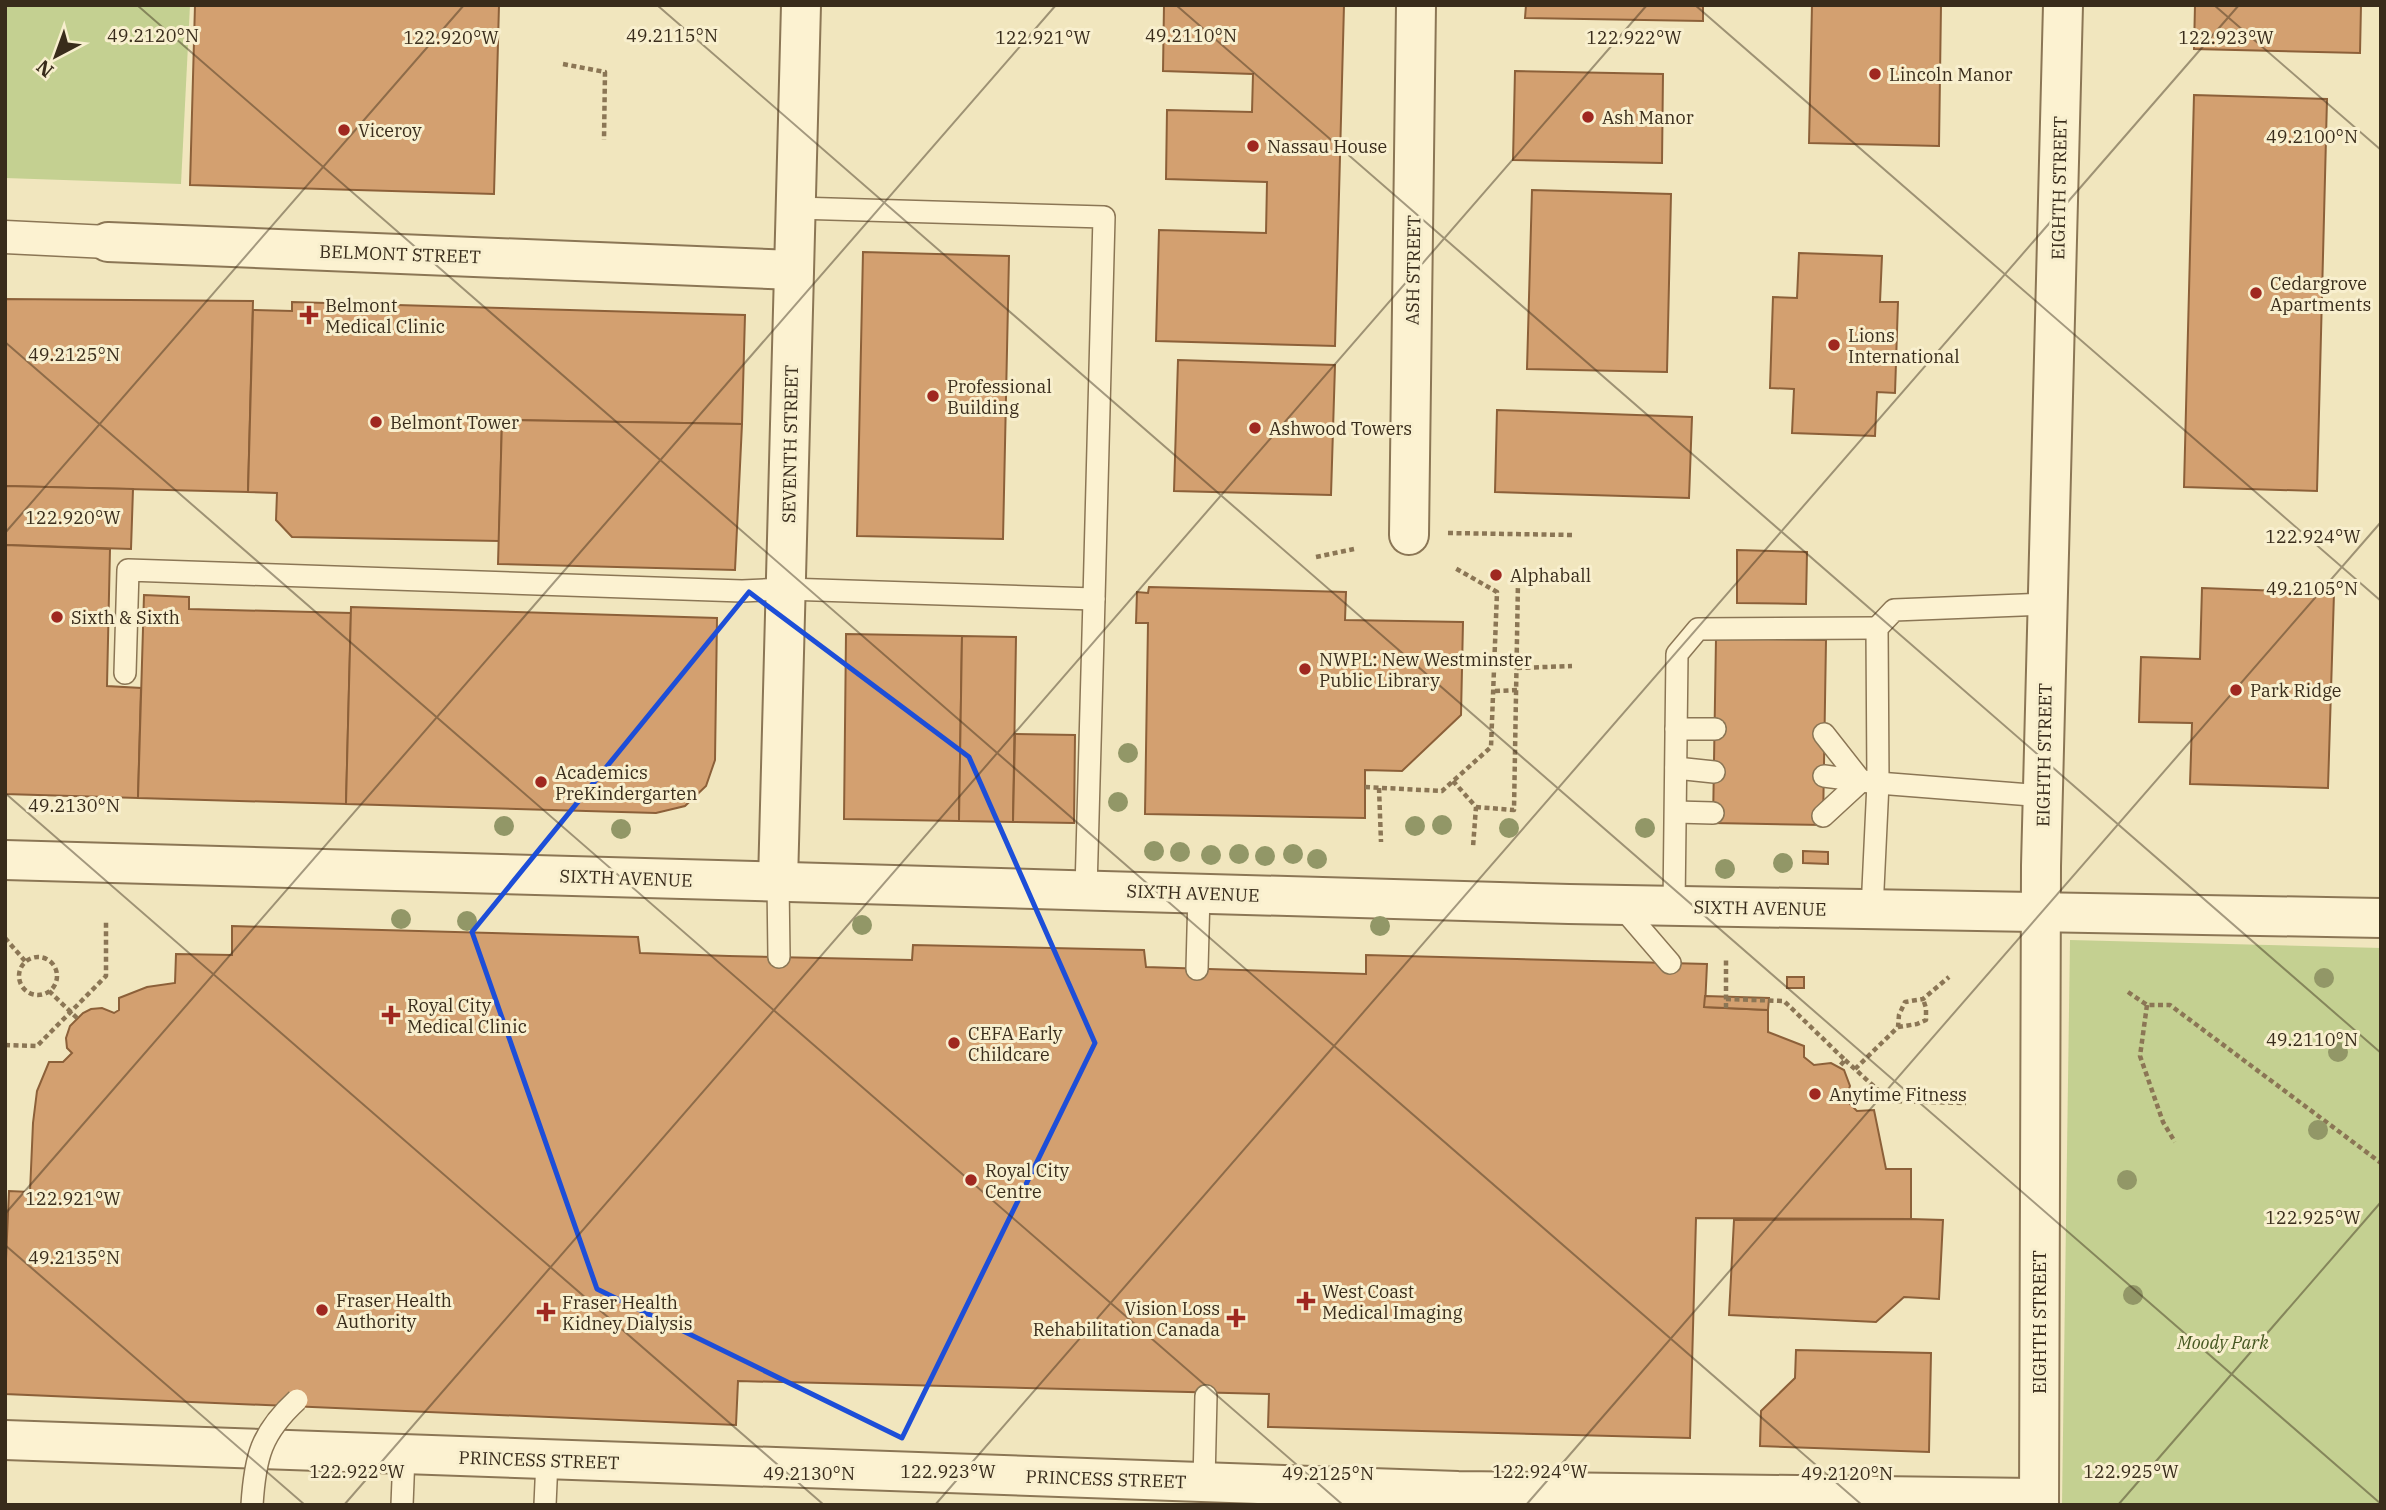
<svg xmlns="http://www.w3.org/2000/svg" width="2386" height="1510" font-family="'IBM Plex Serif',serif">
<rect width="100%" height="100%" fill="#f1e6be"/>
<g fill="#c4d091">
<path d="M5 5H190L181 184 5 178Z"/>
<path d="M2070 940 2381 948V1505H2062Z"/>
</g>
<g fill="#d3a070" stroke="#8c6039" stroke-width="2">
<path d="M195 5H499L494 194 190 185Z"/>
<path d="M1164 5H1344L1335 346 1156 341 1159 230 1266 233 1267 182 1166 179 1167 110 1252 112 1253 74 1163 71Z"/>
<path d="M1526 5H1703V21L1525 18Z"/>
<path d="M1812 5H1941L1939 146 1809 143Z"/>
<path d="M2195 5H2361L2360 53 2194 49Z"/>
<path d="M1515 71 1663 74 1662 163 1513 160Z"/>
<path d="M2194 95 2327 99 2317 491 2184 487Z"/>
<path d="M1532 190 1671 194 1667 372 1527 369Z"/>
<path d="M863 252 1009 256 1003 539 857 536Z"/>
<path d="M1799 253 1882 256 1880 302H1898L1895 393 1877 392 1875 436 1792 433 1794 389 1770 388 1773 297 1797 298Z"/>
<path d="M5 299 253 301 248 492 5 486Z"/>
<path d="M292 302 745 315 742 424 502 420 499 541 292 537 276 520 277 493 248 492 253 310 292 311Z"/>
<path d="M1178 360 1335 365 1331 495 1174 491Z"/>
<path d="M1497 410 1692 417 1689 498 1495 492Z"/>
<path d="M502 420 742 424 735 570 498 564Z"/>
<path d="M5 486 133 489 131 549 5 545Z"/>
<path d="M5 545 110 549 107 686 141 688 138 798 5 794Z"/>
<path d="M1737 550 1807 552 1806 604 1737 603Z"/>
<path d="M1149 587 1346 592 1345 620 1463 622 1461 715 1402 771 1365 770V818L1145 814 1148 623H1136L1137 592 1148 593Z"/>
<path d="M2202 588 2334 593 2328 788 2190 784 2192 723 2139 722 2141 657 2200 659Z"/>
<path d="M144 595 189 597V609L351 613 346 804 138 798Z"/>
<path d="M351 607 717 618 715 760 706 786 685 806 656 813 346 804Z"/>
<path d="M846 634 962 636 959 821 844 819Z"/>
<path d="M962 636 1016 637 1013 822 959 821Z"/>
<path d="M1716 638 1826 640 1823 825 1713 823Z"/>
<path d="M1015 734 1075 735 1074 823 1013 822Z"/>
<path d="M1803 851 1828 852V864L1803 863Z"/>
<path d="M232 926 638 937 640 953 729 956 912 960 913 945 1144 950 1146 967 1366 974V955L1707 964 1705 1007 1768 1010V1032L1804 1046V1057L1814 1065 1831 1063 1844 1070 1850 1086 1845 1099 1857 1111 1874 1110 1886 1169H1911V1219L1696 1218 1690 1438 1268 1427 1269 1394 738 1381 736 1425 5 1394V1282L9 1191 30 1192 33 1123 37 1091 49 1062H63L72 1053 67 1048 66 1038 70 1026 83 1013 91 1009 102 1008 114 1013 119 1010V998L147 987 175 983 176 954 232 955Z"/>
<rect x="1787" y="977" width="17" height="11"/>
<path d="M1705 996 1769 998 1768 1010 1704 1007Z"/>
<path d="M1911 1219 1943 1220 1939 1299 1904 1297 1876 1322 1729 1315 1734 1220Z"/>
<path d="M1796 1350 1931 1353 1929 1452 1760 1446 1761 1411 1795 1378Z"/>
</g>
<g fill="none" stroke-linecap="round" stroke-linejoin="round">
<g stroke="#8b7655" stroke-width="24">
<g id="service">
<path d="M125 673 128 570 742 591 786 589 1094 599 1104 217 796 208"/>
<path d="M1676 729H1715"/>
<path d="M1676 768 1714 772"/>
<path d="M1824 776 1878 783 2043 796"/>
<path d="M1676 812 1713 813"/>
<path d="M1823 816 1861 781 1824 734"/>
<path d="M778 882 779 957"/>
<path d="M1086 890 1094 599"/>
<path d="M1620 905 1670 963"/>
<path d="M1674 907 1677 654 1698 629 1877 628"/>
<path d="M1872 910 1878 783 1877 628 1894 610 2048 604"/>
<path d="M1197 969 1199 893"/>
<path d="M1204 1482 1206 1396"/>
<path d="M402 1505 404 1455"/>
<path d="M545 1505 547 1460"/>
</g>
</g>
<g stroke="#8b7655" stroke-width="35">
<path id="pedestrian" d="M5 237 108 242"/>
</g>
<g stroke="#8b7655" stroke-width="42">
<g id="minor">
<path d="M108 242 794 270"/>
<path d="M1409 535 1416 5"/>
<path d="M778 882 801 5"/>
<path d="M5 1440 1458 1491 2039 1498"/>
</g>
</g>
<g stroke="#8b7655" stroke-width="42">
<g id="tertiary">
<path d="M5 860 1569 904 2381 918"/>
<path d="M2039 1505 2041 866 2063 5"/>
</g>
</g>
<g stroke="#8b7655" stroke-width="4.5" stroke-dasharray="5 3.5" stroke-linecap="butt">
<path d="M563 64 605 72 604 140"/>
<path d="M1448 533 1573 535"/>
<path d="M1316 557 1354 549"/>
<path d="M1495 659 1517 661"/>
<path d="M1517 668 1572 666"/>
<path d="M1495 691 1518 690"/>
<path d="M1453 781 1476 807 1473 847"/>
<path d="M1365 787 1442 791 1491 747 1497 592 1455 568"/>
<path d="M1379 788 1381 842"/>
<path d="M1476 807 1514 810 1518 581H1573"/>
<path d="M5 938 25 961"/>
<circle cx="38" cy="976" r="19"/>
<path d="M49 991 77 1018"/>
<path d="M2128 992 2147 1005H2170L2381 1163"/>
<path d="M1726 999 1784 1001 1845 1060 1839 1067"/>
<path d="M2147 1005 2140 1056 2163 1122 2175 1142"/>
<path d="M1726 1008V960"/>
<path d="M1898 1027 1917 1024 1926 1020V1008L1923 999"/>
<path d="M5 1045 37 1046 106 976V922"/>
<path d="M1845 1060 1890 1101 1966 1103"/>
<path d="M1855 1069 1898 1027 1899 1015 1905 1002 1923 999 1949 977"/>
</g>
<use href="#service" stroke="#fcf2d1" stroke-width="21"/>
<use href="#pedestrian" stroke="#fcf2d1" stroke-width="32"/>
<use href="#minor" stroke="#fcf2d1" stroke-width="38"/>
<use href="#tertiary" stroke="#fcf2d1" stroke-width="38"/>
<g stroke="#8b7655" stroke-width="24" stroke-linecap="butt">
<path id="service-bridge" d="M252 1505C255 1457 261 1433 297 1400"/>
</g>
<use href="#service-bridge" stroke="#fcf2d1" stroke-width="21"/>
</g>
<g fill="#929767">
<circle cx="1128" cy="753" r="10"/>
<circle cx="1118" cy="802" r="10"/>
<circle cx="1442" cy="825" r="10"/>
<circle cx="504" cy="826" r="10"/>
<circle cx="1415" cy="826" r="10"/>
<circle cx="1509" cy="828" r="10"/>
<circle cx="1645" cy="828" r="10"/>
<circle cx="621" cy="829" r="10"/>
<circle cx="1154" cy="851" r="10"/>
<circle cx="1180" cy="852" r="10"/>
<circle cx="1239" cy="854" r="10"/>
<circle cx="1293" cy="854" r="10"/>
<circle cx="1211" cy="855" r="10"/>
<circle cx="1265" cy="856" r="10"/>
<circle cx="1317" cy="859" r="10"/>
<circle cx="1783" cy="863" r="10"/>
<circle cx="1725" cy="869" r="10"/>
<circle cx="401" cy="919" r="10"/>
<circle cx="467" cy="921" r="10"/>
<circle cx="862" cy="925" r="10"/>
<circle cx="1380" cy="926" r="10"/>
<circle cx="2324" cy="978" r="10"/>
<circle cx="2338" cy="1052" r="10"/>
<circle cx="2318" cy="1130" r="10"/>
<circle cx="2127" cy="1180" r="10"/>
<circle cx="2133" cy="1295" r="10"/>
</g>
<path fill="none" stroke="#1d4ed8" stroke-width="5" stroke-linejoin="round" d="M749 592 969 757 1095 1043 902 1438 597 1289 472 932Z"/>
<path fill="none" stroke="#392c1b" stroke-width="2" stroke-opacity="0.45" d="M137 5 1862 1505M657 5 2381 1504M1176 5 2381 1053M1695 5 2381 601M2214 5 2381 150M5 342 1343 1505M5 533 464 5M5 793 824 1505M5 1214 1056 5M5 1245 305 1505M344 1505 1647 5M935 1505 2239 5M1526 1505 2381 522M2118 1505 2381 1202"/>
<g fill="#9f2820" stroke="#f8efce" stroke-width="2.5">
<circle cx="1875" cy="74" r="7"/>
<circle cx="1588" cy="117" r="7"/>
<circle cx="344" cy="130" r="7"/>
<circle cx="1253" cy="146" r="7"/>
<circle cx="2256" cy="293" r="7"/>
<path d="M305.5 304.5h7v7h7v7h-7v7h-7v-7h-7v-7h7z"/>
<circle cx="1834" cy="345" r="7"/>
<circle cx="933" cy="396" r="7"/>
<circle cx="376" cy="422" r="7"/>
<circle cx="1255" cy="428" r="7"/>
<circle cx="1496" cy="575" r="7"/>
<circle cx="57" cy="617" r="7"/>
<circle cx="1305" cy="669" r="7"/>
<circle cx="2236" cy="690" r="7"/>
<circle cx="541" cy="782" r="7"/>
<path d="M387.5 1004.5h7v7h7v7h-7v7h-7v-7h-7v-7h7z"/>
<circle cx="954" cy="1043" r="7"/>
<circle cx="1815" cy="1094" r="7"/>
<circle cx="971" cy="1180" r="7"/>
<path d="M1302.5 1290.5h7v7h7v7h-7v7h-7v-7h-7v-7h7z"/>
<circle cx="322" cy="1310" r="7"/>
<path d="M542.5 1301.5h7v7h7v7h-7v7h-7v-7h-7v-7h7z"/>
<path d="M1232.5 1307.5h7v7h7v7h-7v7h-7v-7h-7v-7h7z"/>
</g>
<g text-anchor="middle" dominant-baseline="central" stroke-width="6" stroke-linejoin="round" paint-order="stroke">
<g font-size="18" fill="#392c1b" stroke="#f8efce" text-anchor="start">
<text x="1889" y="74">Lincoln Manor</text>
<text x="1602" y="117">Ash Manor</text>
<text x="358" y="130">Viceroy</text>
<text x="1267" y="146">Nassau House</text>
<text x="2270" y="283">Cedargrove<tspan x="2270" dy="21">Apartments</tspan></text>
<text x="325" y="305">Belmont<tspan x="325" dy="21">Medical Clinic</tspan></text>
<text x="1848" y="335">Lions<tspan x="1848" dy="21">International</tspan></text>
<text x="947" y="386">Professional<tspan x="947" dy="21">Building</tspan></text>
<text x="390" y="422">Belmont Tower</text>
<text x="1269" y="428">Ashwood Towers</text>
<text x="1510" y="575">Alphaball</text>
<text x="71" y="617">Sixth &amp; Sixth</text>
<text x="1319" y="659">NWPL: New Westminster<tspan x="1319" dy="21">Public Library</tspan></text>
<text x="2250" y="690">Park Ridge</text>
<text x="555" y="772">Academics<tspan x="555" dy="21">PreKindergarten</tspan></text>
<text x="407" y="1005">Royal City<tspan x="407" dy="21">Medical Clinic</tspan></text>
<text x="968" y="1033">CEFA Early<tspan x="968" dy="21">Childcare</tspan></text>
<text x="1829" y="1094">Anytime Fitness</text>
<text x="985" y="1170">Royal City<tspan x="985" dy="21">Centre</tspan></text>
<text x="1322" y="1291">West Coast<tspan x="1322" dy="21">Medical Imaging</tspan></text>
<text x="336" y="1300">Fraser Health<tspan x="336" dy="21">Authority</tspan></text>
<text x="562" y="1302">Fraser Health<tspan x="562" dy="21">Kidney Dialysis</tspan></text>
<text x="1220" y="1308" text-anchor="end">Vision Loss<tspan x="1220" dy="21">Rehabilitation Canada</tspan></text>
</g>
<g font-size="18" fill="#392c1b" stroke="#f8efce">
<text transform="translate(2059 188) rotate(-89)">EIGHTH STREET</text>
<text transform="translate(400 254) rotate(2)">BELMONT STREET</text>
<text transform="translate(1413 270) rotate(-89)">ASH STREET</text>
<text transform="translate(790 444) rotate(-89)">SEVENTH STREET</text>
<text transform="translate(2044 755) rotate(-89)">EIGHTH STREET</text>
<text transform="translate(626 878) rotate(2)">SIXTH AVENUE</text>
<text transform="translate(1193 893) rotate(2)">SIXTH AVENUE</text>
<text transform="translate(1760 908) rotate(1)">SIXTH AVENUE</text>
<text transform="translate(2039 1322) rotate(-90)">EIGHTH STREET</text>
<text transform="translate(539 1460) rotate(2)">PRINCESS STREET</text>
<text transform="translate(1106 1479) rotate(2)">PRINCESS STREET</text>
</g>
<g font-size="18" font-style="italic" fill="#455720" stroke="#f8efce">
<text x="2223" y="1342">Moody Park</text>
</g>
</g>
<g font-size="18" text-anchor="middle" fill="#392c1b" stroke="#f8efce" stroke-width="6" stroke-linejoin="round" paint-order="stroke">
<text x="153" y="42">49.2120°N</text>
<text x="672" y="42">49.2115°N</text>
<text x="1191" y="42">49.2110°N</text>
<text x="451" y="44">122.920°W</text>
<text x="1043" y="44">122.921°W</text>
<text x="1634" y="44">122.922°W</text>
<text x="2226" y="44">122.923°W</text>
<text x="2312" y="143">49.2100°N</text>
<text x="74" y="361">49.2125°N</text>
<text x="73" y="524">122.920°W</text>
<text x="2313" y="543">122.924°W</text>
<text x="2312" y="595">49.2105°N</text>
<text x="74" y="812">49.2130°N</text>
<text x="2312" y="1046">49.2110°N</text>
<text x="73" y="1205">122.921°W</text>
<text x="2313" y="1224">122.925°W</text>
<text x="74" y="1264">49.2135°N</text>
<text x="357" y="1478">122.922°W</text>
<text x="948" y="1478">122.923°W</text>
<text x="1540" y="1478">122.924°W</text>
<text x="2131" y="1478">122.925°W</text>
<text x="809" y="1480">49.2130°N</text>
<text x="1328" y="1480">49.2125°N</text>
<text x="1847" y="1480">49.2120°N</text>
</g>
<rect width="2386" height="1510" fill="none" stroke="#392c1b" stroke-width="14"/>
<g transform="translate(56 56) rotate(221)" stroke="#f8efce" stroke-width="5" paint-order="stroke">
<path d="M0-5L12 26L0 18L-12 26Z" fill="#392c1b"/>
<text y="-10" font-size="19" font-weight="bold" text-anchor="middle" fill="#392c1b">N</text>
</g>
</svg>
